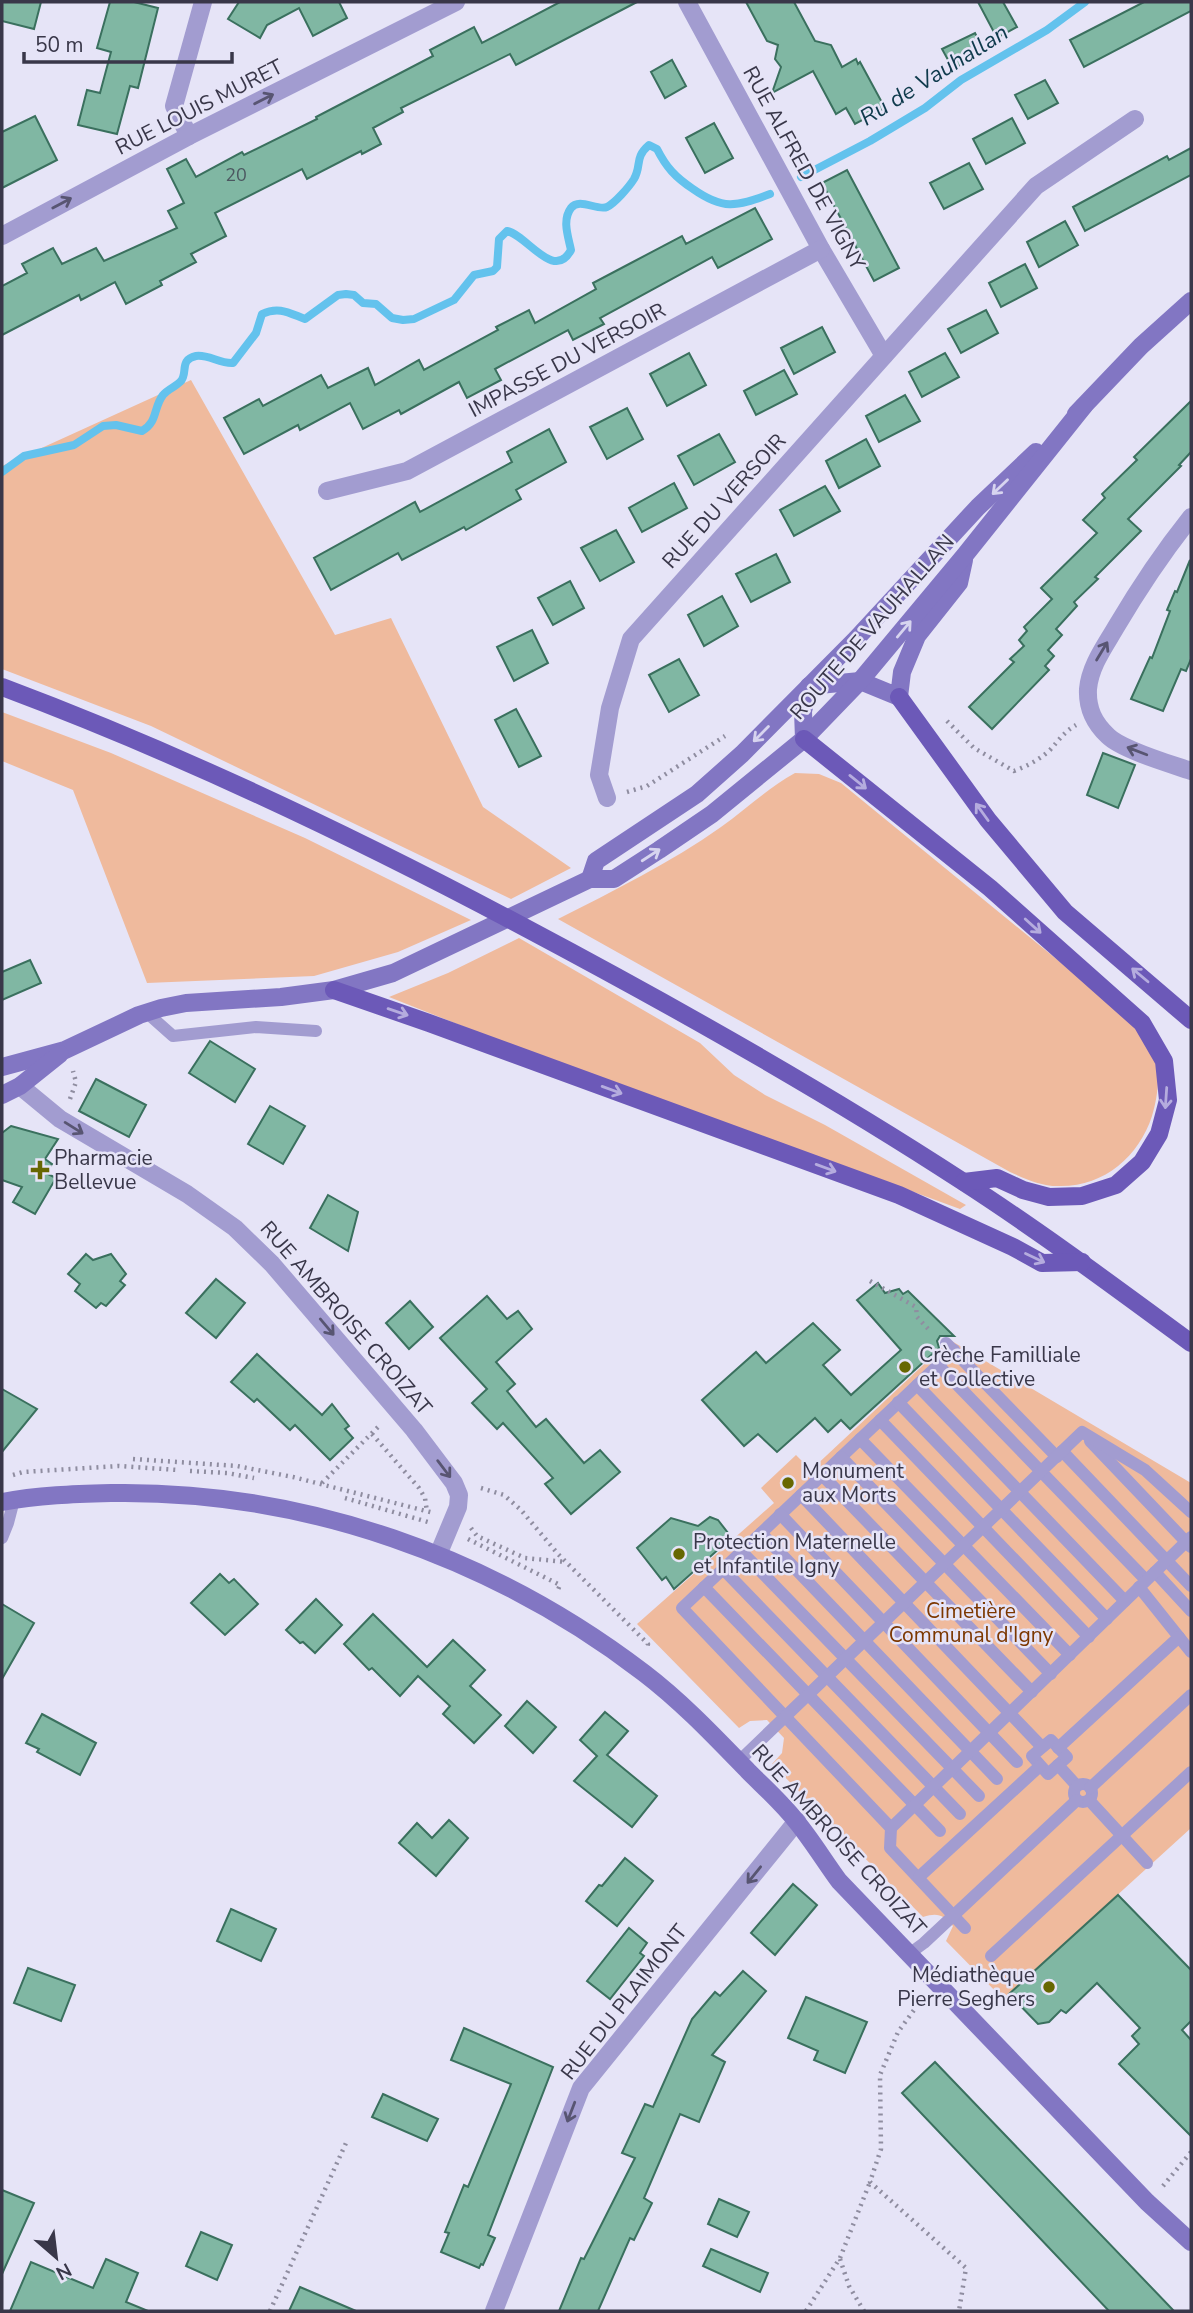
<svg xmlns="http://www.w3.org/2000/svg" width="1193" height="2313" font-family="'Nunito Sans',sans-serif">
<rect width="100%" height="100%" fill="#e6e4f7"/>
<g fill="#efba9d">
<path d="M191 380 335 635 391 618 483 807 571 868 511 899 151 726 2 669V466Z"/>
<path d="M2 712 111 753 305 838 471 920 398 952 314 976 147 983 73 790 2 761Z"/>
<path d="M795 773 819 774 841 783 1120 1011C1133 1024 1147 1035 1154 1052 1161 1072 1158 1096 1152 1116 1139 1156 1105 1186 1061 1186 1043 1187 1026 1179 1010 1172L558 919C613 891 670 863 721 827 746 809 768 788 795 773Z"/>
<path d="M519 938 700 1043 734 1075 765 1095 825 1125 966 1205 960 1209 495 1039 389 997 448 973Z"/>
<path d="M950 1340 1191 1483V1828L1003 1999 946 1941 953 1926C943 1915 938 1912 923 1917L772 1764 782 1753 784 1738 767 1720 750 1721 739 1728 637 1624 774 1503 761 1488 796 1455 811 1470Z"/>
</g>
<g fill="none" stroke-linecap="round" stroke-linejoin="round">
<g stroke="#63c2ed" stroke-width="8">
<path d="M801 177 870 141 925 108 961 80 1047 30 1085 2"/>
<path d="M2 472 24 456 74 445 103 426 116 425 142 431C158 422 153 408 163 395 168 389 175 387 180 382 189 374 178 360 196 356 208 354 220 364 233 363L256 333 262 314C279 306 289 313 305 319L338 295 346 294 354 295 363 303 376 304 392 318 403 320 414 319 454 300 474 275 493 271 497 267 499 239 507 231C527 235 554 282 571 250 568 236 562 220 571 208 579 197 597 211 607 207 615 203 629 187 634 179 642 165 634 158 649 145L657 149C666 167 675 177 693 189 723 210 735 207 770 194"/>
</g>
</g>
<g fill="#80b7a3" stroke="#3a705e" stroke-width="2">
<path d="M2 2H41L34 29 2 21Z"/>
<path d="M110 2H134L158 8 138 88 130 86 117 134 78 125 87 90 100 93 111 52 97 48Z"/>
<path d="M239 2H339L347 18 313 36 299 8 267 25 260 38 228 19Z"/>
<path d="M560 2H637L516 65 510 54 401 108 403 112 373 128 381 144 362 154 361 151 307 179 302 169 215 213 226 236 191 254 196 262 160 281 162 285 126 304 115 282 81 300 79 295 2 335V286L27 273 22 264 53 248 62 264 96 248 104 261 177 228 168 211 184 203 167 169 186 159 196 177 242 152 244 155 317 119 316 117 433 56 430 50 474 27 482 43Z"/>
<path d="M746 2H794L815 41 831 45 842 67 856 59 858 64 860 62 885 108 855 124 846 108 836 114 813 71 772 93 781 67 775 59 778 45 767 41Z"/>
<path d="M978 2H1003L1017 27 997 38Z"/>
<path d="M1144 2H1191V11L1084 67 1070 40Z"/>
<path d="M975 33 984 52 953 69 942 49Z"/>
<path d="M672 60 686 86 665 98 651 72Z"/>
<path d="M1045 80 1058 103 1028 119 1015 95Z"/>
<path d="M35 116 57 160 2 188V132Z"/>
<path d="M1012 118 1025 143 986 164 973 139Z"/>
<path d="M714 123 733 158 705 173 686 138Z"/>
<path d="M1191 148V175L1085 231 1073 207 1167 156 1169 160Z"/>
<path d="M969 163 983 189 944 209 930 183Z"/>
<path d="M847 170 899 268 874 281 822 183Z"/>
<path d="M755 208 772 239 718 268 712 257 600 318 604 324 573 340 568 330 495 369 501 380 467 398 459 382 401 414 399 410 363 429 350 403 300 430 298 425 244 454 224 418 259 399 263 406 321 375 328 388 368 368 375 385 419 360 424 370 498 330 496 327 529 310 535 323 596 289 593 283 631 263 682 236 686 244Z"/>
<path d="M1065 221 1078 245 1039 267 1027 242Z"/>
<path d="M1025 264 1037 288 1001 307 989 283Z"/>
<path d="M986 310 998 333 961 353 948 329Z"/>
<path d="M822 327 835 352 794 374 781 348Z"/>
<path d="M689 353 706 385 667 406 650 374Z"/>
<path d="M945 353 959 377 922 397 909 372Z"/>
<path d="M784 370 797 394 756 415 744 391Z"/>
<path d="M905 395 920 421 879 442 866 416Z"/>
<path d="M1191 401V452L1179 465 1181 466 1128 519 1141 531 1095 577 1098 579 1074 602 1077 606 1056 629 1062 635 1048 650 1054 656 1045 666 1049 670 992 729 969 707 1014 662 1010 659 1024 646 1019 640 1027 631 1024 627 1052 599 1041 588 1097 533 1083 520 1105 498 1102 494 1137 460 1134 457Z"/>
<path d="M627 408 643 439 607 459 590 427Z"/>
<path d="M549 429 566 462 516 490 521 499 466 530 464 527 402 560 398 553 331 590 314 558 415 502 420 512 512 462 507 452Z"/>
<path d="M719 434 735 462 694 485 678 456Z"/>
<path d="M866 439 880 466 839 488 826 461Z"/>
<path d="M674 483 687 508 642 532 629 508Z"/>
<path d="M825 486 840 511 794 536 780 510Z"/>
<path d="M616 530 634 562 600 581 581 548Z"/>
<path d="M776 554 790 582 751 602 736 574Z"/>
<path d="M1190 560 1191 659 1186 671 1181 669 1163 711 1131 699 1150 657 1152 658 1170 611 1167 610 1175 591 1177 592Z"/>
<path d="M570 581 584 608 553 625 538 598Z"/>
<path d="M722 596 738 626 704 646 688 615Z"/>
<path d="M532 630 548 663 514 681 497 647Z"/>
<path d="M679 659 699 695 669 712 649 675Z"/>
<path d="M516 709 541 756 519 767 495 720Z"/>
<path d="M1103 753 1135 765 1118 808 1087 795Z"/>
<path d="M30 960 41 983 2 1000V972Z"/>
<path d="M210 1041 255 1069 235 1102 189 1073Z"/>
<path d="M96 1079 146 1105 129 1137 79 1111Z"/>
<path d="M270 1106 305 1126 283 1164 248 1144Z"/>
<path d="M11 1126 58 1139 45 1159 52 1164 46 1173 56 1178 35 1214 13 1202 22 1187 2 1180V1133Z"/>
<path d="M328 1195 358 1212 348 1251 310 1228Z"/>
<path d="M86 1254 93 1260 111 1254 126 1274 120 1281 125 1285 106 1306 101 1303 96 1308 75 1291 80 1284 68 1274Z"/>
<path d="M216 1279 245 1303 216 1338 186 1313Z"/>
<path d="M878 1283 885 1293 899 1289 903 1294 908 1291 954 1336H940L937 1341 939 1348 850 1429 841 1420 828 1432 815 1418 777 1452 758 1434 744 1446 702 1400 756 1352 766 1363 813 1323 840 1350 823 1365 851 1395 901 1350 857 1300Z"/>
<path d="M487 1296 507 1319 518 1311 532 1329 496 1362 515 1384 507 1391 536 1427 546 1419 584 1463 600 1450 620 1472 571 1514 545 1484 553 1478 503 1423 497 1429 472 1403 487 1389 440 1338Z"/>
<path d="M410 1301 433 1327 409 1349 386 1323Z"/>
<path d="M257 1354 322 1415 332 1404 349 1426 345 1429 353 1438 330 1460 295 1425 290 1430 257 1399 254 1402 231 1382Z"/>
<path d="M2 1389 37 1409 2 1452Z"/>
<path d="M710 1517 718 1520 728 1533 726 1534 730 1539 674 1589 666 1577 662 1580 637 1548 671 1518 698 1526Z"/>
<path d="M220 1574 229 1583 234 1579 258 1604 225 1635 191 1603Z"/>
<path d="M316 1599 342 1625 315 1653 303 1642 300 1643 286 1630Z"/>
<path d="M2 1604 34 1623 2 1679Z"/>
<path d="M373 1614 427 1667 453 1640 485 1670 470 1686 501 1715 474 1743 443 1714 450 1706 418 1676 400 1696 372 1668 369 1670 344 1644Z"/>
<path d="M527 1701 556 1727 533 1753 505 1726Z"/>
<path d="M605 1712 628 1731 607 1755 657 1796 632 1827 574 1781 597 1756 580 1740Z"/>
<path d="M42 1714 96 1743 80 1775 37 1752 39 1749 26 1743Z"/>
<path d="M449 1820 468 1838 436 1876 399 1843 417 1823 432 1838Z"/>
<path d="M625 1858 653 1881 617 1926 586 1901 599 1885 602 1886Z"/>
<path d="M793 1884 817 1905 775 1955 751 1933Z"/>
<path d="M1118 1895 1191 1970V2021L1182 2030 1191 2040V2136L1119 2064 1139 2044 1132 2036 1140 2028 1097 1983 1066 2013 1061 2010 1049 2022 1038 2024 1009 1994Z"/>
<path d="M231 1909 276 1929 261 1961 217 1941Z"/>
<path d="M629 1928 647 1943 640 1953 644 1956 610 1999 587 1981Z"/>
<path d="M28 1968 75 1985 61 2021 14 2003Z"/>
<path d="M743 1971 766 1991 712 2055 725 2062 699 2122 680 2114 644 2198 652 2203 634 2240 630 2238 598 2311H559L581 2258 584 2259 635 2158 622 2153 645 2104 653 2107 692 2019 715 1992 720 1996Z"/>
<path d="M806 1997 867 2022 845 2073 814 2060 818 2051 788 2038Z"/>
<path d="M464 2028 553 2067 488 2235 495 2238 483 2265 481 2264 479 2268 441 2252 449 2233 445 2232 464 2185 468 2187 511 2084 451 2060Z"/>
<path d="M935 2062 1174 2311H1109L902 2093Z"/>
<path d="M383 2094 438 2119 427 2141 372 2117Z"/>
<path d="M2 2190 34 2203 2 2274Z"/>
<path d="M719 2199 749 2212 737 2237 708 2224Z"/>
<path d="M201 2232 232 2245 217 2280 186 2266Z"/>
<path d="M711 2249 768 2273 760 2292 703 2266Z"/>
<path d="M106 2259 138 2273 126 2302 148 2311H10L31 2262 93 2288Z"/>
<path d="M300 2287 356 2311H289Z"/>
</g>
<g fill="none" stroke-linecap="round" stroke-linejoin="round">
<g stroke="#8f8da0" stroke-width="4.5" stroke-dasharray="2 5" stroke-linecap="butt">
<path d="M947 721 974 748 1014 771C1027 766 1039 760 1050 750 1059 740 1064 732 1076 725"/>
<path d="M627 792 647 786 725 736"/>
<path d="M70 1099 76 1082 73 1071"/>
<path d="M870 1281 916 1307 917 1317 931 1332"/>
<path d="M372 1434 419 1488 425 1498 427 1512"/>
<path d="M133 1459 237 1466 293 1477 434 1513"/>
<path d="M190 1471 227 1473 254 1478"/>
<path d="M13 1475 23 1472 119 1466 178 1470"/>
<path d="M322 1483 380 1425"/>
<path d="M481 1488 504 1495 521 1510 558 1554 648 1644 647 1648"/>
<path d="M345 1498 428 1522"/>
<path d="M471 1528 477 1536 525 1558 566 1562"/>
<path d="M468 1539 560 1585 557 1592"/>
<path d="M922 1999 898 2032 880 2075 881 2149 870 2182 966 2268 959 2311"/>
<path d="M1163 2186 1191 2152"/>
<path d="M840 2259 849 2286 864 2311"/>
<path d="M270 2311 346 2143"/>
<path d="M806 2311 840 2258 870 2182"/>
</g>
<g stroke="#a29cd0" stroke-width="12">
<path d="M146 1012 173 1036 256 1027 316 1031"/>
<path d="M946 1343 1057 1457"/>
<path d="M954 1350 682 1608 891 1828 890 1848 965 1928"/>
<path d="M938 1365 1146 1580"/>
<path d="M917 1385 1125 1601"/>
<path d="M898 1402 1107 1619"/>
<path d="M880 1420 1089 1637"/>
<path d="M860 1439 1070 1655"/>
<path d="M1090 1441 1191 1547"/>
<path d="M1062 1451 1191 1586"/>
<path d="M841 1457 1051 1674"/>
<path d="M822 1475 1032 1692"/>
<path d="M801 1495 1042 1747"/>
<path d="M780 1514 1017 1762"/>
<path d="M761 1533 997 1779"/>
<path d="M2 1538 8 1523 14 1500"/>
<path d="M741 1551 979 1796"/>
<path d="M723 1569 960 1814"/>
<path d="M1155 1572 1191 1611"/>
<path d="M704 1587 940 1831"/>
<path d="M1139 1587 1191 1652"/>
<path d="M1051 1740 1067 1757 1048 1774 1032 1756Z"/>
<path d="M1058 1748 1179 1637"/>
<path d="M739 1761 1082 1432 1145 1470 1191 1512"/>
<path d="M1058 1765 1077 1786"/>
<circle cx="1083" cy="1793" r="9"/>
<path d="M1090 1788 1191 1695"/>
<path d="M1089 1800 1147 1863"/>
<path d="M891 1828 1191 1537"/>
<path d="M919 1877 1040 1766"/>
<path d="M909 1954 924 1943 1077 1800"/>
<path d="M991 1956 1191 1772"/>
</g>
<g stroke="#a29cd0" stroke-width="18">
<path d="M687 2 821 249 884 356"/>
<path d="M189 136 174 106 203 2"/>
<path d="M2 236 189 136 456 2"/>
<path d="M327 491 407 471 821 249"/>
<path d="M1191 517C1163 552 1139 588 1116 627 1105 646 1090 666 1088 689 1087 709 1094 723 1108 736 1122 750 1171 764 1191 771"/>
<path d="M607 798 599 775 610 708 631 639 1036 186 1135 119"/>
<path d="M20 1086 60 1119 187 1194 235 1228 272 1264 414 1430 454 1483 459 1495 458 1507 438 1555"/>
<path d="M494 2311 581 2088 797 1821"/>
</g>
<g stroke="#8276c3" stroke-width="18">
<path d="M1076 414 1141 346 1191 301"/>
<path d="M809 686 860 681 899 697 902 672 917 636 959 583 964 560"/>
<path d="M804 739 803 711 809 687"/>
<path d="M590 879 596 861 697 794 742 754 856 639 978 507 1036 452"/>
<path d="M2 1067 65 1050 139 1015 161 1008 186 1003 281 997 334 990 393 973 590 879H614L659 850 712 814 804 739 860 681 965 555 1084 406"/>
<path d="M2 1095 20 1086 60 1054"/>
<path d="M2 1502C38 1495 76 1494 112 1493 304 1490 492 1557 644 1673 682 1702 715 1737 748 1771 764 1787 782 1803 796 1821 811 1839 825 1862 839 1881L1147 2202 1191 2242"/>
</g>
<g stroke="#6c59b8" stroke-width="18">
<path d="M2 687C181 754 355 837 524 927 673 1006 821 1089 962 1181 1041 1232 1116 1288 1191 1343"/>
<path d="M899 697 988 820 1065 912 1191 1020"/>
<path d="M804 739 990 888 1142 1023 1164 1061 1168 1100 1159 1134 1142 1162 1116 1185 1082 1196 1049 1197 1023 1190 997 1178 964 1182"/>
<path d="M334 990 429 1023 899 1195 1013 1247 1042 1263 1082 1262"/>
</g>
</g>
<defs><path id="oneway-shaft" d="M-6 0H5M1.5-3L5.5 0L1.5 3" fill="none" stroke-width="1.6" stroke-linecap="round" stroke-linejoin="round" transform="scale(1.75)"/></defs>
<g stroke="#585572">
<use href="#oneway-shaft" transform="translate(264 99) rotate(-27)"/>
<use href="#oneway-shaft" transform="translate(62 203) rotate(-28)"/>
<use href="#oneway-shaft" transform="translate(1102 651) rotate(-59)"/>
<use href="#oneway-shaft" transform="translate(1137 751) rotate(-159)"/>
<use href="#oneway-shaft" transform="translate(74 1128) rotate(32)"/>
<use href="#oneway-shaft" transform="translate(327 1327) rotate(50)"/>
<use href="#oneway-shaft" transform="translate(444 1469) rotate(53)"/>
<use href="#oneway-shaft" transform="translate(754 1875) rotate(129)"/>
<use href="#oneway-shaft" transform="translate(571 2112) rotate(111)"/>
</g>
<g stroke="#d7d4ef">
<use href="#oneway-shaft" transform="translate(1000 487) rotate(136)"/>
<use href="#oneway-shaft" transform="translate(904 629) rotate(-50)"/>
<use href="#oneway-shaft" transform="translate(761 734) rotate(135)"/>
<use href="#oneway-shaft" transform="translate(651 855) rotate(-33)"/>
</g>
<g stroke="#b5acde">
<use href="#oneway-shaft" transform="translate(858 782) rotate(39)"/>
<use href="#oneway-shaft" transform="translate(982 812) rotate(-126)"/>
<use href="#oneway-shaft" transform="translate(1033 926) rotate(42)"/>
<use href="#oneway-shaft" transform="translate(1140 975) rotate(-140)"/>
<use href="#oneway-shaft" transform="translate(398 1012) rotate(19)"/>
<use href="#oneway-shaft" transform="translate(612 1090) rotate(20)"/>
<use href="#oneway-shaft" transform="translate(1166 1098) rotate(94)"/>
<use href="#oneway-shaft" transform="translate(826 1168) rotate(20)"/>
<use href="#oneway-shaft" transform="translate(1035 1258) rotate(25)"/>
</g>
<g fill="#676701" stroke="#e6e4f7" stroke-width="2.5">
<path d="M36.5 1159.5h7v7h7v7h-7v7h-7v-7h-7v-7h7z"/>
<circle cx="905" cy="1367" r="7"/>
<circle cx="788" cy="1483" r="7"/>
<circle cx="679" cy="1554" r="7"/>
<circle cx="1049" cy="1987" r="7"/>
</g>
<g text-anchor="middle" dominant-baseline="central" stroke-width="5" stroke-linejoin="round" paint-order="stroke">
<g font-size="18" fill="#4b5760">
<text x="236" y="175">20</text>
</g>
<g font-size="21" fill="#393749" stroke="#e6e4f7">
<text transform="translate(199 107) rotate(-27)">RUE LOUIS MURET</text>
<text transform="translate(804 168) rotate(61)">RUE ALFRED DE VIGNY</text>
<text transform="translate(567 360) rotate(-28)">IMPASSE DU VERSOIR</text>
<text transform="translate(724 501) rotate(-48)">RUE DU VERSOIR</text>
<text transform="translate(872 627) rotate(-49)">ROUTE DE VAUHALLAN</text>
<text transform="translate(346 1318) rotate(49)">RUE AMBROISE CROIZAT</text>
<text transform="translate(839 1840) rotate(48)">RUE AMBROISE CROIZAT</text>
<text transform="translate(624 2002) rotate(-52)">RUE DU PLAIMONT</text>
</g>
<g font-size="21" fill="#393749" stroke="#e6e4f7" text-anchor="start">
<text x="54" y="1158">Pharmacie<tspan x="54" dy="24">Bellevue</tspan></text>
<text x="919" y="1355">Crèche Familliale<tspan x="919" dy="24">et Collective</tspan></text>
<text x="802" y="1471">Monument<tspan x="802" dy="24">aux Morts</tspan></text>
<text x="693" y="1542">Protection Maternelle<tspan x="693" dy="24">et Infantile Igny</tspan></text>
<text x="1035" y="1975" text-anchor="end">Médiathèque<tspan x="1035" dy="24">Pierre Seghers</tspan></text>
</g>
<g font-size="21" fill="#7c3700" stroke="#e6e4f7">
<text x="971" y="1611">Cimetière<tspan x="971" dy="24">Communal d'Igny</tspan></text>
</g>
<g font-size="23" font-style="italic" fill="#0f3a4c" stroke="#e6e4f7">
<text transform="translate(934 75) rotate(-32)">Ru de Vauhallan</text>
</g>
</g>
<rect width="1193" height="2313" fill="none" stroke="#393749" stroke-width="7"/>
<g transform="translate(56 2257) rotate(152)" stroke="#e6e4f7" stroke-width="5" paint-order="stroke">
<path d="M0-5L12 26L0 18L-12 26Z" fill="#393749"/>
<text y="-10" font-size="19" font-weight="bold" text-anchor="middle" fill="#393749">N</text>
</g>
<path d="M24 52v10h208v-10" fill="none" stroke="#393749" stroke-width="3.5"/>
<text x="35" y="52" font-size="21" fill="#393749" stroke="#e6e4f7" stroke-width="5" paint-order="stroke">50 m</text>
</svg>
